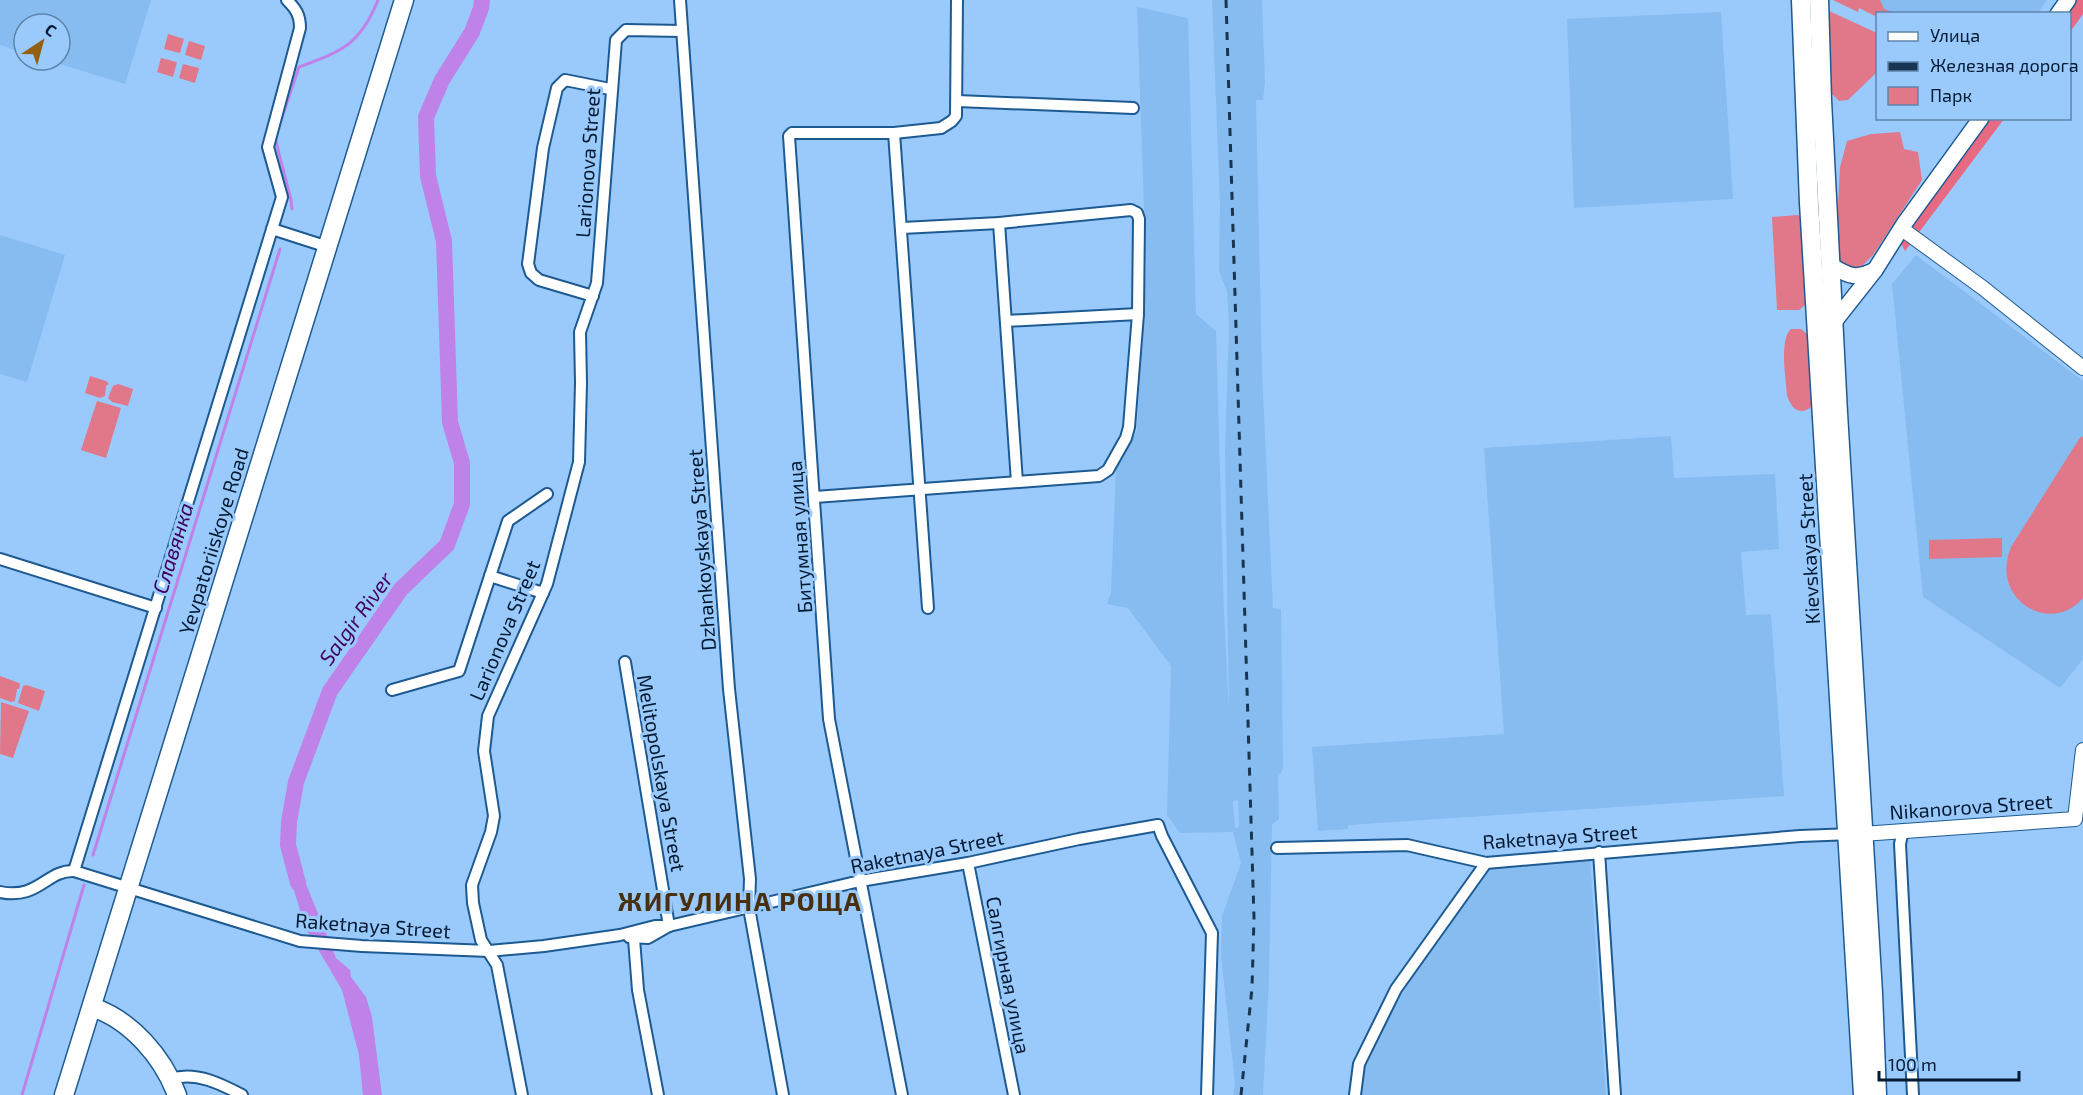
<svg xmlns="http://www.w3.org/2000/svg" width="2083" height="1095" font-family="'Exo 2',sans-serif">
<rect width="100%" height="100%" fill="#9acafc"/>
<g fill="#87bcf1" fill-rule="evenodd">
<path d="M0 0H151L125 84 47 60H60V24H24V53L0 45Z"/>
<path d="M1212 0H1262L1265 83 1263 100H1256L1262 371 1273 608 1281 609 1283 769 1278 777 1279 819 1272 825 1269 980 1263 1095H1233L1235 1084 1221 956 1222 916 1241 863 1233 832 1180 833 1167 815 1171 666 1128 608 1107 604 1111 592 1116 469 1137 430 1146 264 1137 7 1188 18 1196 314 1216 331 1224 612 1229 712 1225 449 1229 326 1227 291 1219 271 1220 205ZM1238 800 1239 827 1235 828 1233 801Z"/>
<path d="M1850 0H2047L2037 14 1882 13Z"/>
<path d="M1721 12 1733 199 1574 208 1567 19Z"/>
<path d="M0 235 65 255 27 382 0 374Z"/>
<path d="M1916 255 2083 381V659L2060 688 1923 597 1892 284Z"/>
<path d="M1671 436 1674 478 1775 474 1779 549 1741 552 1746 615 1771 614 1784 796 1348 825V829L1318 831 1312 747 1504 734 1484 448Z"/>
<path d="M1590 857 1606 1095H1359L1362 1066 1374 1039 1402 990 1489 869Z"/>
</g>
<g fill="#e07889">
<path d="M1833 0H1880L1884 9 1895 13 1878 14 1877 17 1859 8 1858 12Z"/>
<path d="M1827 10 1877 33V72L1848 100 1839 101 1830 92Z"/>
<path d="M168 34 184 39 180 53 164 49Z"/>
<path d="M189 41 205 46 201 60 185 55Z"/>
<path d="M161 58 177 62 173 77 157 72Z"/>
<path d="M183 64 199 68 195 83 179 78Z"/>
<path d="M1900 132 1904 149 1918 152 1922 180 1873 255 1859 269H1848L1835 263 1840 167 1847 141 1871 134Z"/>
<path d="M1798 215 1804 219 1808 294 1805 305 1799 310H1777L1772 217Z"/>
<path d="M1791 329H1801L1809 336 1814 402 1810 408 1804 411C1794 412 1790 404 1787 395 1786 379 1779 339 1791 329Z"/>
<path d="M90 376 106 381 109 384 106 386 105 396 100 398 85 393Z"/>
<path d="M118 384 133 389 128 406 112 402 108 398 113 386Z"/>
<path d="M97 401 121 408 106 458 81 450Z"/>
<path d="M2083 436V598C2051 636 1989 600 2011 547L2079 439Z"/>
<path d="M2002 538V557L1929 559V540Z"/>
<path d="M0 676 19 683 20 685 19 689H17L15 701 11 702 0 698Z"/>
<path d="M26 685 45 691 39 711 18 703 23 686Z"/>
<path d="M1 702 29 711 13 758 0 754Z"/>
</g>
<g fill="#e86a82">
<path d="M2072 0H2083V14L2070 32V14H2062Z"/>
<path d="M1985 119H2004L1905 251 1898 238Z"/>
</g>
<path fill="#bf82e9" d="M284 857 298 864 336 958 350 970 351 977 366 997 372 1017 382 1095H363L359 1055 342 990 305 927Z"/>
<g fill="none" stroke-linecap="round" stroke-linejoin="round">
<g stroke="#bf82e9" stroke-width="3">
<path d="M279 126 299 67C342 51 360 45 378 0"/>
<path d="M275 138 291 200 292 209"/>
<path d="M93 855 280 249"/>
<path d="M22 1095 84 885"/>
</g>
<path stroke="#bf82e9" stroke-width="16" d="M298 883 288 845 289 822 296 782 330 691 401 589 447 545 462 504V463L450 422 444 241 428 176 426 117 442 80 472 32 481 8 482 0"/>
<g stroke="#1d5a91" stroke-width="14">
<g id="minor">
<path d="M680 0 729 689 750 879 749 908 783 1095"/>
<path d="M957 101 1133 108"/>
<path d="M894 133 928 608"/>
<path d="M999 223 1017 482"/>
<path d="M272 229 328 247"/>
<path d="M593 296 539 280 531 273 528 264 543 148 557 88 565 80 610 89"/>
<path d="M1006 321 1138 314"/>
<path d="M815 497 1099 476 1108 470 1126 438 1129 427 1138 314 1139 219 1137 213 1131 210 999 223 902 228"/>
<path d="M0 559 156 608"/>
<path d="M490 576 543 593"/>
<path d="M625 662 669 926"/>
<path d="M392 690 459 671 508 521 547 494"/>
<path d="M1903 830 1900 844 1913 1095"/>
<path d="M1277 848 1407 845 1486 863 1800 836 1853 834"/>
<path d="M1599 852 1615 1095"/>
<path d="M968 863 1014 1095"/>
<path d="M74 871 282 197 268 147 300 28C300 15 296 9 287 0"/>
<path d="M0 892C39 900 46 870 74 871L300 941 362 946 489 951 544 946 620 935 655 926H669L860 881 968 863 1079 839 1158 825 1162 836 1212 933 1207 1095"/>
<path d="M629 937 648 938 669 926"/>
<path d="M634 939 638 990 658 1095"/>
<path d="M171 1079C196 1071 221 1084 242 1095"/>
<path d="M522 1095 497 965 481 940 473 903 472 885 491 832 494 816 484 751 488 716 547 584 579 462 581 383 580 332 597 283 616 40 626 30 682 31"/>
<path d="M902 1095 829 719 789 136 792 133H894L941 128 952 121 956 116 957 0"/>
<path d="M1355 1095 1359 1064 1396 989 1486 863"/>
</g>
</g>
<g stroke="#1d5a91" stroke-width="16">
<g id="tertiary">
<path d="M1902 229 1983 288 2083 368"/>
<path d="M1862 834 2075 819 2083 750"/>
</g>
</g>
<g stroke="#1d5a91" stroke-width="18">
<g id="secondary">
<path d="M2058 14 2068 0"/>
<path d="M1830 265C1849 276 1855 280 1875 270"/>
<path d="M1834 322 1875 270 1904 224 1981 118"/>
</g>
</g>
<g stroke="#1d5a91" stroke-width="21">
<g id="primary">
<path d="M1801 0 1809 203 1863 1095"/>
<path d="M1819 0 1822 100 1838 413 1873 993 1877 1095"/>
<path d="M92 1007C131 1020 163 1057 177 1095"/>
<path d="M64 1095 404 0"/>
</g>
</g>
<use href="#minor" stroke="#fff" stroke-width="10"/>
<use href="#tertiary" stroke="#fff" stroke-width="14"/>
<use href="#secondary" stroke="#fff" stroke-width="15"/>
<use href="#primary" stroke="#fff" stroke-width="18"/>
<path stroke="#1a3551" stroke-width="3" stroke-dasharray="8 8" stroke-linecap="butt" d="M1226 0 1254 918 1252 988 1241 1095"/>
</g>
<g text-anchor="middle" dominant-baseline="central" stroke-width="6" stroke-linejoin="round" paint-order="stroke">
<g font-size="20" fill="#031a32" stroke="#9acafc">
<text transform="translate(587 163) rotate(-86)">Larionova Street</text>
<text transform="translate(799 537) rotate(-94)">Битумная улица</text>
<text transform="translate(213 541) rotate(-73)">Yevpatoriiskoye Road</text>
<text transform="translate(1808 549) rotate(-93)">Kievskaya Street</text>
<text transform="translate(701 550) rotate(-94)">Dzhankoyskaya Street</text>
<text transform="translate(504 630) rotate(-67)">Larionova Street</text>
<text transform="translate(662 773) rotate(80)">Melitopolskaya Street</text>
<text transform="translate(1971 806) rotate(-4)">Nikanorova Street</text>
<text transform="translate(1560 836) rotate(-4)">Raketnaya Street</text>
<text transform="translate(927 851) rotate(-11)">Raketnaya Street</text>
<text transform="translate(373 925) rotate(4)">Raketnaya Street</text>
<text transform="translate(1009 975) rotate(79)">Салгирная улица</text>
</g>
<g font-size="21" font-style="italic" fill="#410060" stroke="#9acafc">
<text transform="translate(172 548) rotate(-73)">Славянка</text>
<text transform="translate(355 618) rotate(-54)">Salgir River</text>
</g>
<g font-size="26" font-weight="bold" letter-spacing="1.5" fill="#482f0d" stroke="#9acafc">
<text x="740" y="900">ЖИГУЛИНА РОЩА</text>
</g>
</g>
<rect x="1876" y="12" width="195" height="108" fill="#9acafc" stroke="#5e84ab" stroke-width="1.5"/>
<rect x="1888" y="32" width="30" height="9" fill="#ffffff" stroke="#5e84ab" stroke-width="1.5"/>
<text x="1930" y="42" font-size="18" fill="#031a32">Улица</text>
<rect x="1888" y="62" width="30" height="9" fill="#1a3551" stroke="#5e84ab" stroke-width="1.5"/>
<text x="1930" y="72" font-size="18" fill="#031a32">Железная дорога</text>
<rect x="1888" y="87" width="30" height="18" fill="#e07889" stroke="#5e84ab" stroke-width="1.5"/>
<text x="1930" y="102" font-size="18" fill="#031a32">Парк</text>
<g transform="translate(42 42) rotate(36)"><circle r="28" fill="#9acafc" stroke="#5e84ab" stroke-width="1.5"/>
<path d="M0-4.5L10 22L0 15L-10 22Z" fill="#936013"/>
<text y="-9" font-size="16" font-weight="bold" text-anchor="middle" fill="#031a32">С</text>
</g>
<path d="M1879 1071v9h140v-9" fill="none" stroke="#031a32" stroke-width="3"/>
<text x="1888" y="1071" font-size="18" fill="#031a32" stroke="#9acafc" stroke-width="4.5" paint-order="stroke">100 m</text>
</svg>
